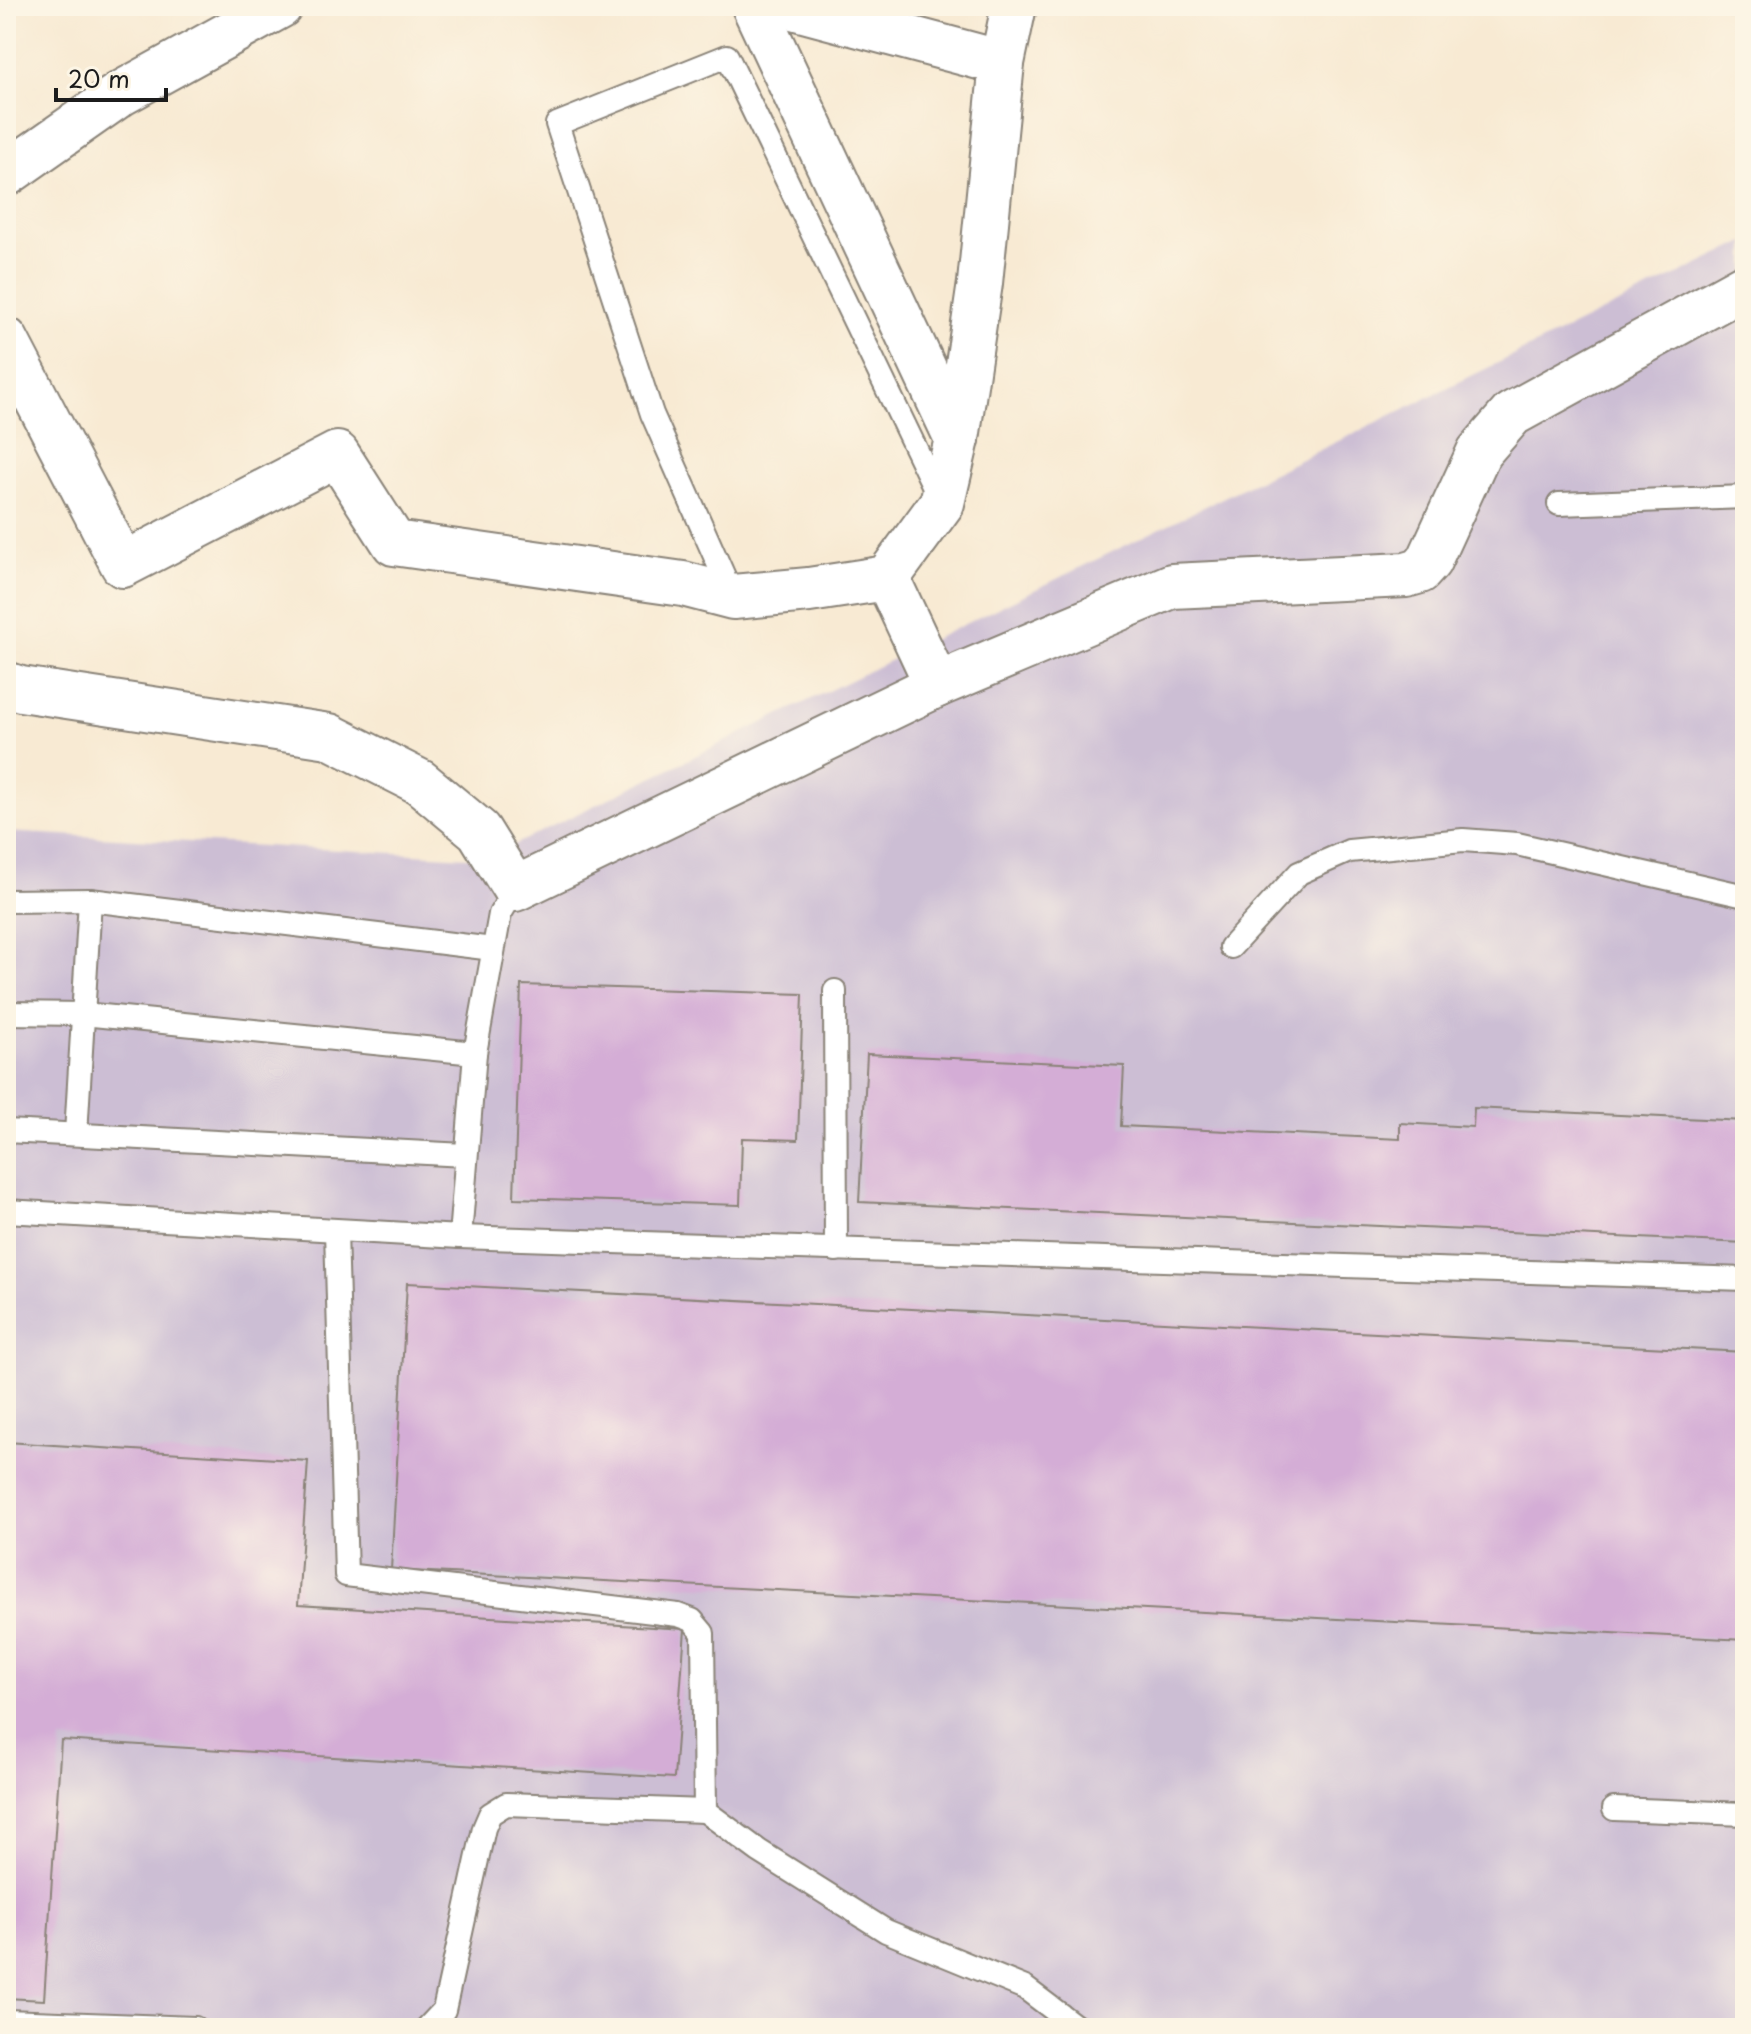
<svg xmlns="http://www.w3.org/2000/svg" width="1751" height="2034" font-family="'Playpen Sans',sans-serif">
<rect width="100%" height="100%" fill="#fcf5e5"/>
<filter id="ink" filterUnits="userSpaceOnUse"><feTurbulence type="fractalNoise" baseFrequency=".0125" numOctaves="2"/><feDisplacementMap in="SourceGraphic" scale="16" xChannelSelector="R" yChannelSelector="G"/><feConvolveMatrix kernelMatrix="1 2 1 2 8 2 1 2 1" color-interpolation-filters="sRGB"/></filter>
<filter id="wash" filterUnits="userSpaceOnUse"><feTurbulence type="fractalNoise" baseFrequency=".006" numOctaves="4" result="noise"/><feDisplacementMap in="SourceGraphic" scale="32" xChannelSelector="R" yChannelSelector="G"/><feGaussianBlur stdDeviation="1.8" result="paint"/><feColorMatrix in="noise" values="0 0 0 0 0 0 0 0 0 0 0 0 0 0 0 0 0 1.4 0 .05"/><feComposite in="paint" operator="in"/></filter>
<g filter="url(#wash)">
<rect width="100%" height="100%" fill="#f8ead3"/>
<path fill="#ccbed4" d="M1745 242V2028H6V832L487 858Z"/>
<g id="blocks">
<g fill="#d4add6">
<path d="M521 985 803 994 798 1140 742 1138 740 1205 514 1198Z"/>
<path d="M867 1054 1124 1066 1121 1126 1400 1139V1123L1473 1127 1474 1108 1745 1121V1243L859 1202Z"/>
<path d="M407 1283 1745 1352V1640L391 1570Z"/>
<path d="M6 1442 308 1461 298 1605 685 1629 674 1778 61 1740 44 2000 6 1998Z"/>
</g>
</g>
</g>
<g filter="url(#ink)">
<use href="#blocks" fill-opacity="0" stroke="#8a8378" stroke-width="2"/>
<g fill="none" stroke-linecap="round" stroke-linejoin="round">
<g stroke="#8a8378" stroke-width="26">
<g id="lane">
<path d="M1559 504 1745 497"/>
<path d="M733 597 652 414 557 124 727 56 940 499"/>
<path d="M6 901 90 900 493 949"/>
<path d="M1231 947 1299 873 1349 851 1463 840 1517 844 1745 896"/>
<path d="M835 991 836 1250"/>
<path d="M6 1013 83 1014 475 1053"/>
<path d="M6 1131 465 1155"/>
<path d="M76 1134 90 900"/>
<path d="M6 1211 460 1237 1745 1279"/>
<path d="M336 1231 346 1575 678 1615 692 1620 703 1633 705 1811 759 1851 886 1931 1025 1988 1078 2028"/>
<path d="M460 1237 475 1053 500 914 515 889"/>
<path d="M1614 1809 1745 1814"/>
<path d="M6 2021 195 2028"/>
<path d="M427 2028 444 2010 484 1828 490 1814 506 1804 705 1811"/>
</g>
</g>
<g stroke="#8a8378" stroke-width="48">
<g id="street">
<path d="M789 6 1002 63"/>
<path d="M6 174 120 94 280 6"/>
<path d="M6 340 123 565 337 454 394 543 683 584 733 597 809 590 887 578 942 503 957 439 754 6"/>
<path d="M957 439 980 283 1002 63 1014 6"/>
<path d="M887 578 937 685"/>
<path d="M6 684 21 689 329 736 420 782 479 831 515 889 937 685 1172 586 1406 575 1420 571 1429 561 1479 452 1512 414 1745 286"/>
</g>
</g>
<use href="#lane" stroke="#fff" stroke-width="22"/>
<use href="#street" stroke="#fff" stroke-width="44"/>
</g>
</g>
<rect width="1751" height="2034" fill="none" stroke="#fcf5e5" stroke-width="32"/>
<path d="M56 88v12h110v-12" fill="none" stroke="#1c1c1c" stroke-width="4"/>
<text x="68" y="88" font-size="24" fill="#1c1c1c" stroke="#fcf5e5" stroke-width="6" paint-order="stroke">20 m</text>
</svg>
